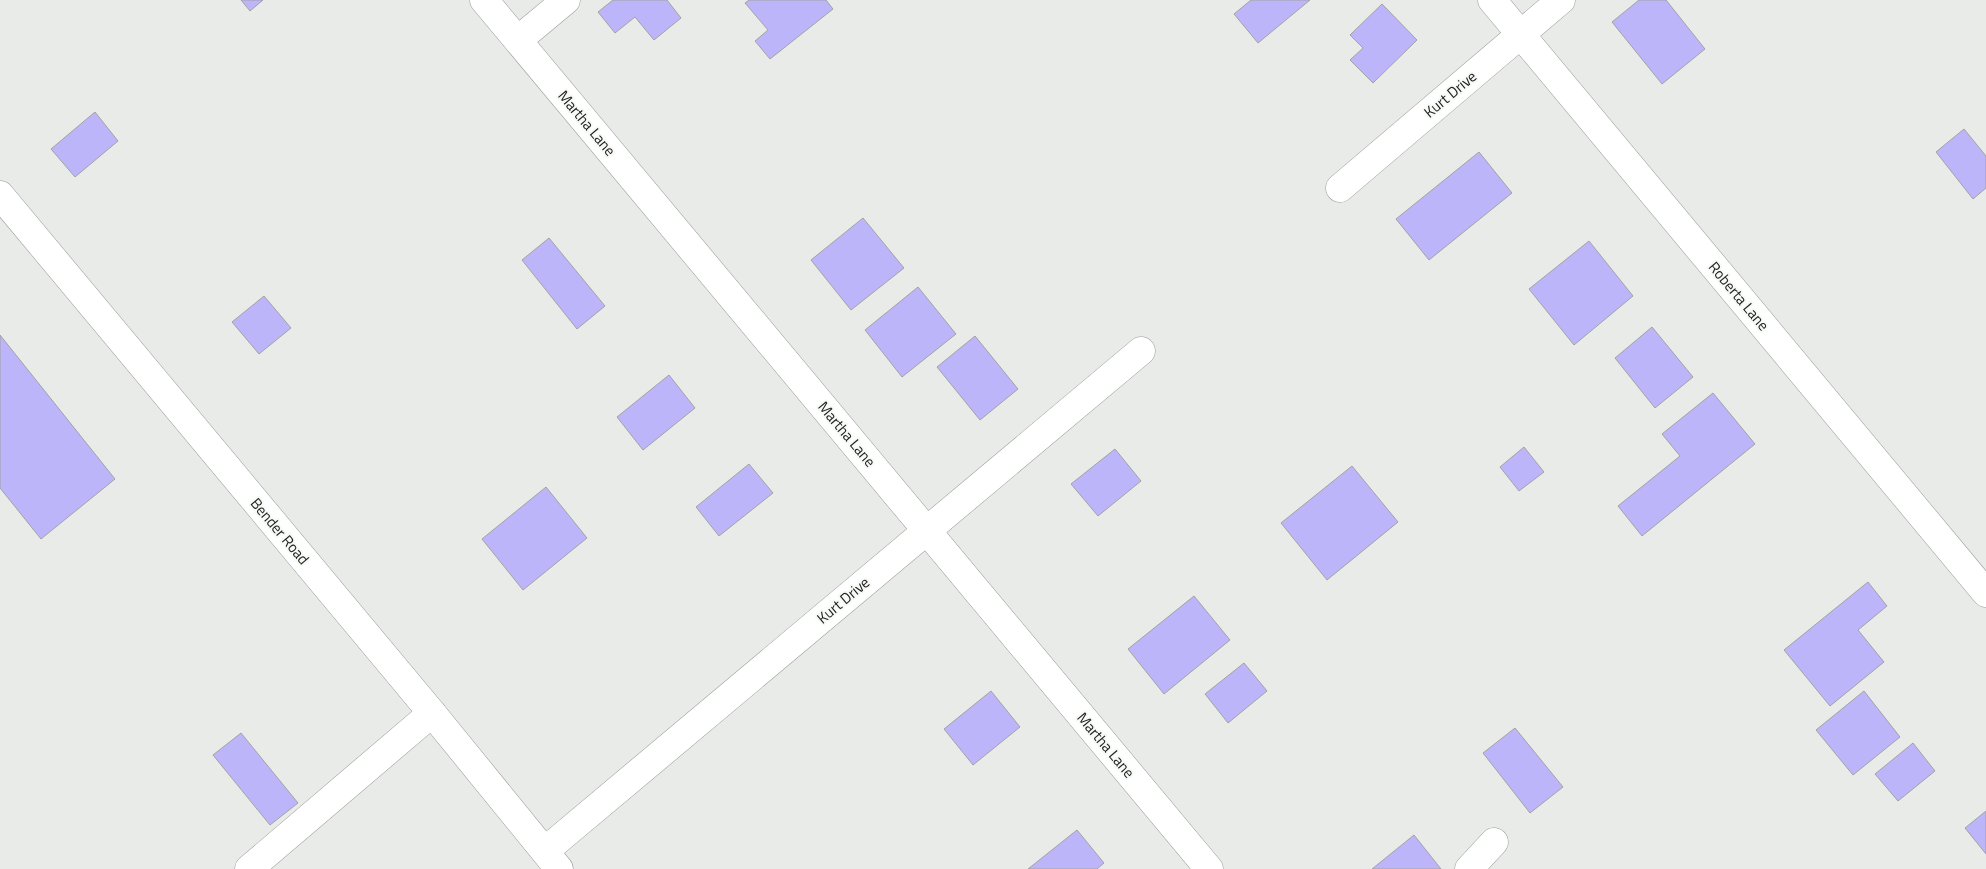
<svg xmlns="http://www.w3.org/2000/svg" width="1986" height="869" font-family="'Titillium Web',sans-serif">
<rect width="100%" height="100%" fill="#e9ebe8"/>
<g fill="#bdb5fa" stroke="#a2a2a5">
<path d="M241 0H263L250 11Z"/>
<path d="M613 0H667L681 18 654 40 635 17 615 33 598 12Z"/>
<path d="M749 0H826L833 9 770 59 755 41 768 30 745 3Z"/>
<path d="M1251 0H1310L1258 43 1234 14Z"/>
<path d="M1639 0H1666L1705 49 1662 84 1612 22Z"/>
<path d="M1382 4 1417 40 1373 83 1350 60 1363 48 1350 35Z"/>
<path d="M95 112 118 141 75 177 51 149Z"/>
<path d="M1964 129 1986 156V188L1973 199 1936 152Z"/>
<path d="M1479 152 1512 193 1429 260 1396 219Z"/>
<path d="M863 218 904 268 851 310 811 260Z"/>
<path d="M549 238 605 306 577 329 522 260Z"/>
<path d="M1589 241 1633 296 1574 345 1529 289Z"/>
<path d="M918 287 956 334 902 377 865 330Z"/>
<path d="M264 296 291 328 259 354 232 322Z"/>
<path d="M1652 327 1693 377 1655 408 1615 358Z"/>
<path d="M0 335 115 479 41 539 0 488Z"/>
<path d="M975 336 1018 389 980 420 937 367Z"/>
<path d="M669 375 695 408 643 450 617 417Z"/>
<path d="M1713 393 1755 444 1642 536 1618 506 1680 456 1662 434Z"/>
<path d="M1524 447 1544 472 1519 491 1500 467Z"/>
<path d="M1115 449 1141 481 1098 516 1071 484Z"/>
<path d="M749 464 773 493 719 536 696 507Z"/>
<path d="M1352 466 1398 522 1327 580 1281 523Z"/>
<path d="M546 487 587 538 523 590 482 539Z"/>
<path d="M1868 582 1887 606 1858 630 1884 662 1830 706 1784 650Z"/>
<path d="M1194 596 1230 640 1164 694 1128 649Z"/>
<path d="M1244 663 1267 691 1228 723 1205 694Z"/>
<path d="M991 691 1020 727 973 765 944 729Z"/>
<path d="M1864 691 1900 737 1853 775 1816 730Z"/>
<path d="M1515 728 1563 787 1530 813 1483 753Z"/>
<path d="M241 733 298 803 270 825 213 755Z"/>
<path d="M1913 743 1935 771 1898 801 1875 774Z"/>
<path d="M1986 811V854L1965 828Z"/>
<path d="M1077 830 1104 863 1097 869H1028Z"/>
<path d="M1414 835 1441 869H1372Z"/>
</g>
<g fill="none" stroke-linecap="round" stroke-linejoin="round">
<g stroke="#999c98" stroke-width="29">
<g id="minor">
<path d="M484 0 1209 869"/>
<path d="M1492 0 1986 593"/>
<path d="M518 40 566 0"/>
<path d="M1340 188 1561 0"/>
<path d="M0 195 432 713 559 869"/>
<path d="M546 850 1141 351"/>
<path d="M249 869 432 713"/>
<path d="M1469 869 1494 842"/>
</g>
</g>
<use href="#minor" stroke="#fff" stroke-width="28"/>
</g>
<g text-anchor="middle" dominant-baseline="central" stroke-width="4" stroke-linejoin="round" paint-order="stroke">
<g font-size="15" fill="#20211f" stroke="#f6f9f5">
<text transform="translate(1450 94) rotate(-40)">Kurt Drive</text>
<text transform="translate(587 123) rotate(50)">Martha Lane</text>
<text transform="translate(1739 296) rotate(50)">Roberta Lane</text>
<text transform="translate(847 434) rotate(50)">Martha Lane</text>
<text transform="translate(280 531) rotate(50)">Bender Road</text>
<text transform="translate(843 600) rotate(-40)">Kurt Drive</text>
<text transform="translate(1106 745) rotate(50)">Martha Lane</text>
</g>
</g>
</svg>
